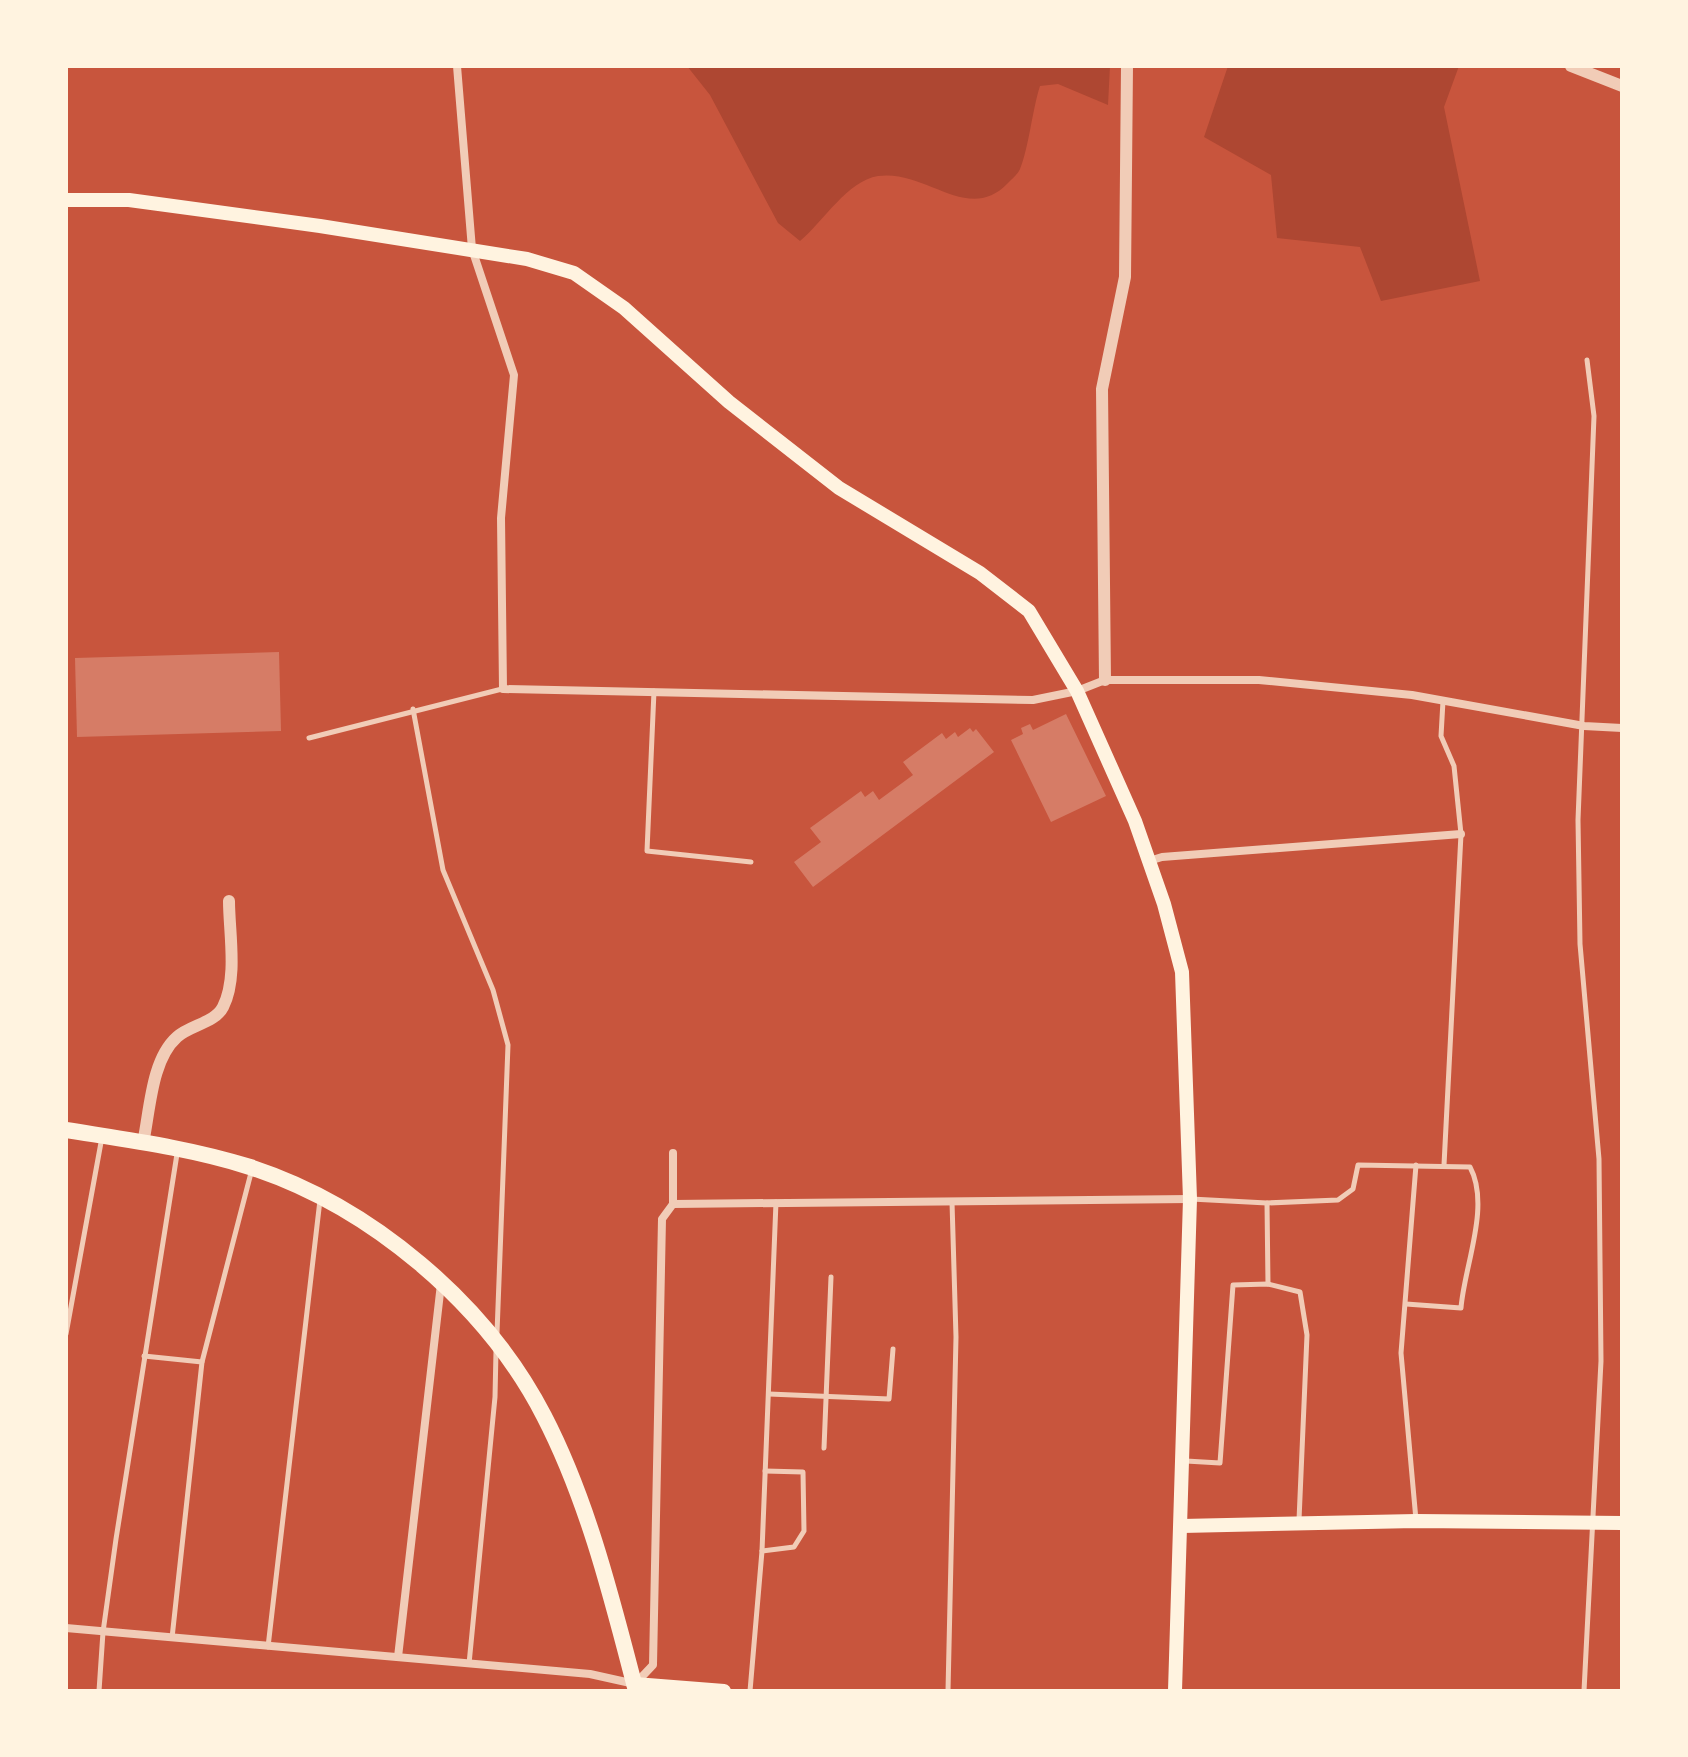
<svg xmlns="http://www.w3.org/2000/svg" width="1688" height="1757" font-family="'DejaVu Sans',sans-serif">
<rect width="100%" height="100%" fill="#c8553d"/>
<g fill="#ae4732">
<path d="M687 66H1110L1108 105 1058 84 1040 86C1032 111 1029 147 1020 169 1018 174 1012 179 1008 183 968 225 927 169 878 176 847 181 824 221 800 241L778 223 710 95Z"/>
<path d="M1228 66H1459L1444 107 1480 281 1381 301 1360 247 1277 238 1271 175 1204 137Z"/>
</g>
<g fill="#d67c66">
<path d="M279 652 281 731 77 737 75 658Z"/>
<path d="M1066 714 1106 796 1051 822 1011 740 1023 734 1021 728 1030 724 1033 730Z"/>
<path d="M970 728 973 732 976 729 994 752 813 887 794 862 821 842 810 828 861 791 865 797 873 791 879 800 913 775 903 762 942 733 946 739 955 732 958 737Z"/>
</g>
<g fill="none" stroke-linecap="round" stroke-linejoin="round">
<g stroke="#f1ccb7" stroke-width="5">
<path d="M654 691 647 851 751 862"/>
<path d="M1443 701 1441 736 1454 766 1461 834 1444 1165"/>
<path d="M413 709 443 870 493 990 508 1045 497 1333"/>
<path d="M309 738 502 689"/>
<path d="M1416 1165 1401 1353 1416 1520"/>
<path d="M1191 1199 1267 1203 1338 1200 1353 1189 1358 1165 1470 1167C1491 1206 1464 1267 1461 1308L1406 1304"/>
<path d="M1267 1203 1268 1284"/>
<path d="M66 1334 102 1137"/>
<path d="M144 1356 202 1362"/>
<path d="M769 1394 889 1399 893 1349"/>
<path d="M824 1448 831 1277"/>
<path d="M1186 1461 1220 1463 1233 1285 1268 1284 1300 1292 1307 1335 1299 1520"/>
<path d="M762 1551 794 1547 804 1531 803 1472 765 1471"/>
<path d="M172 1638 202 1362 252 1169"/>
<path d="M268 1647 320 1200"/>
<path d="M469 1664 495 1397 496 1351"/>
<path d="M99 1691 103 1632 116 1539 177 1154"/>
<path d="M750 1691 762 1551 776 1202"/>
<path d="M948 1691 956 1337 952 1202"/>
<path d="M1584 1691 1601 1361 1599 1159 1580 944 1578 820 1594 416 1587 360"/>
</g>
<g stroke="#f1ccb7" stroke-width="8">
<path d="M457 66 472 249 514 375 501 518 503 689 1033 700 1077 691 1105 680H1259L1412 695 1584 726 1622 728"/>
<path d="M1149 861 1162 857 1461 834"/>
<path d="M673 1204 1190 1199"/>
<path d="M66 1628 590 1674 635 1684 653 1665 662 1219 673 1204V1153"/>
<path d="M398 1657 441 1284"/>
</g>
<g stroke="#f1ccb7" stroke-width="12">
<path d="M1571 66 1622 86"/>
<path d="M1105 680 1102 389 1125 277 1127 66"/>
<path d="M143 1143C150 1111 151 1060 177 1037 190 1025 215 1023 223 1007 238 978 229 932 229 901"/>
</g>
<g stroke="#fff3e0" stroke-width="14">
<path d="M66 200H129L320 226 527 259 574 273 624 308 729 402 839 488 980 573 1029 611 1077 691 1135 821 1164 904 1182 972 1190 1199 1175 1691"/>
<path d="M1182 1526 1416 1521 1622 1523"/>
<path d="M635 1684 724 1691"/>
</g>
<path stroke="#fff3e0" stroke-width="16" d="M66 1130C128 1140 190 1148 250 1167 370 1206 486 1303 544 1416 588 1501 612 1599 636 1691"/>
</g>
<rect width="1688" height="1757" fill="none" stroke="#fff3e0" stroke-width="136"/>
</svg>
